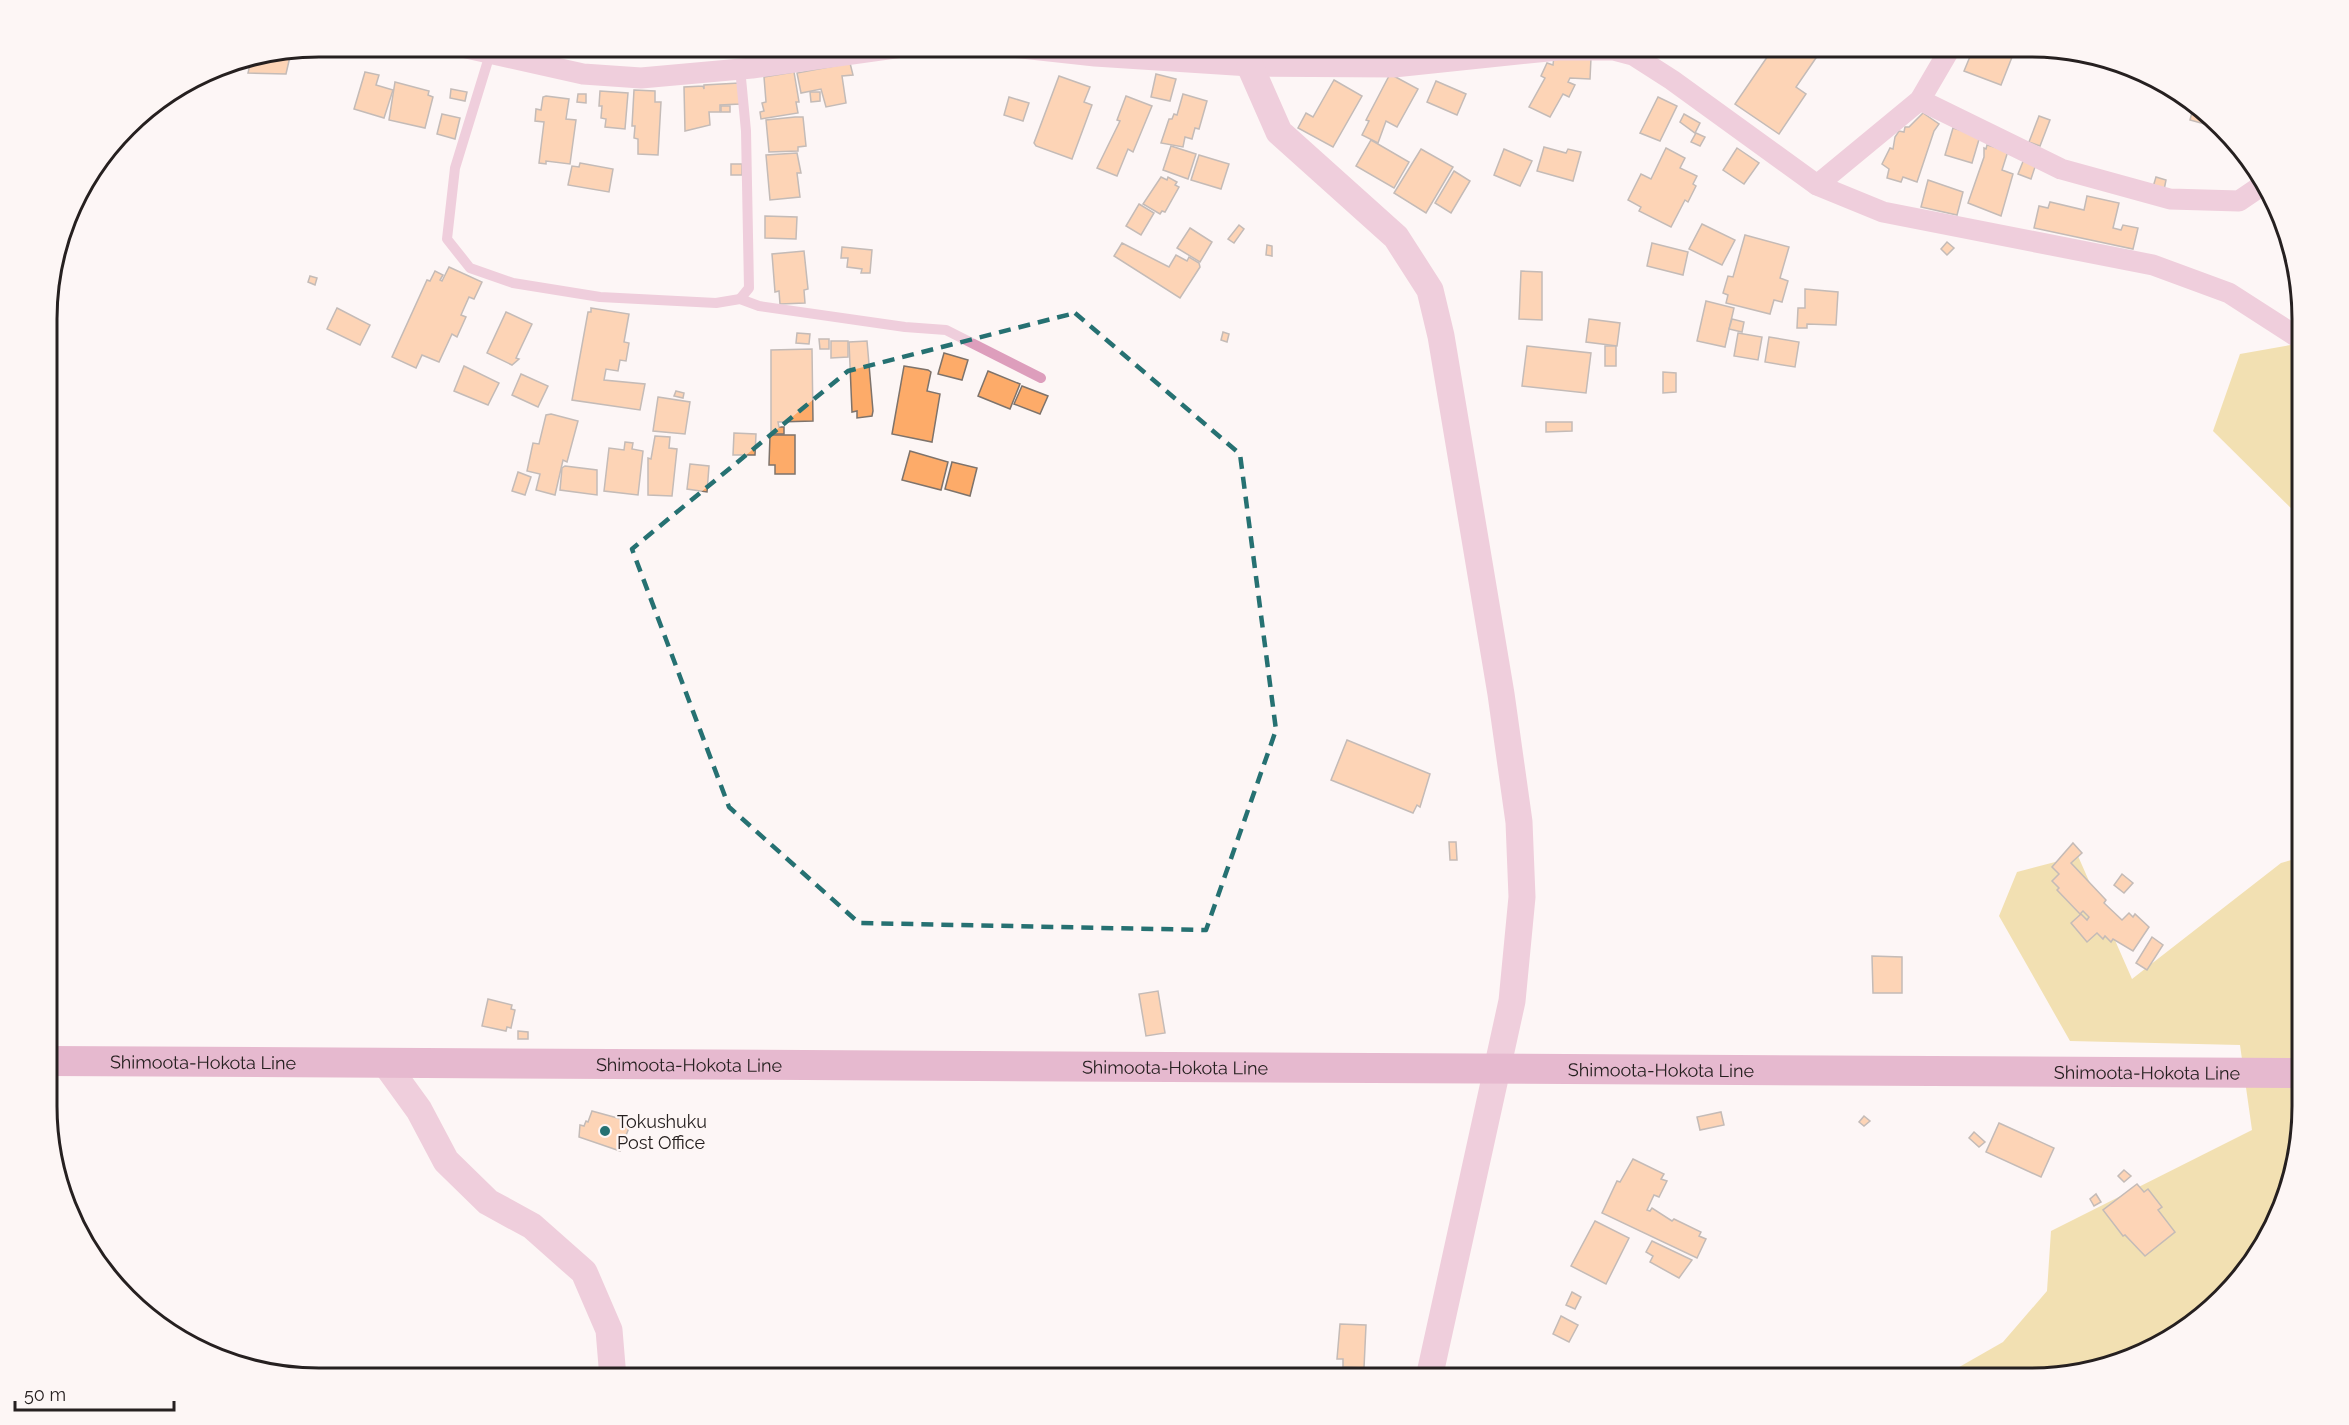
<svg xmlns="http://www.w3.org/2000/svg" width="2349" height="1425" font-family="Raleway,sans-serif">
<rect width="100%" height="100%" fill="#fdf6f5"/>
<g fill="#e4c660">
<path d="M2302 343V519L2213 431 2240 354Z"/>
<path d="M2078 856 2132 979 2281 863 2302 857V1123L2266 1242 2222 1299 2166 1342 2047 1378H1940L2003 1342 2047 1291 2051 1231 2252 1130 2240 1045 2070 1041 1999 916 2017 872Z"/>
</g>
<g fill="#fdab69" stroke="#7e736b" stroke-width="1.5">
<path d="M1254 47H1268L1267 50 1261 48V50Z"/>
<path d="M1271 47H1286L1284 55 1270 51Z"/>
<path d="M1774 47H1820L1816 53 1818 55 1796 87 1806 94 1779 134 1735 104Z"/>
<path d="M1974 47H2016L2001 85 1964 71Z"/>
<path d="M291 52 286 74 248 73 251 60Z"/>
<path d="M1554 56 1591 58 1590 79 1570 78 1568 82 1575 85 1569 97 1563 94 1550 117 1529 107 1545 78 1541 76 1547 63 1553 65Z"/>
<path d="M850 63 853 75 842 76 846 103 826 107 821 89 801 93 797 73Z"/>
<path d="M365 72 379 75 376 85 393 90 384 118 354 109Z"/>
<path d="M794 72 799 102H796L798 113 761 119 760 112 764 111 762 103 766 102 764 77Z"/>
<path d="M1156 74 1176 79 1170 101 1151 97Z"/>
<path d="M1390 74 1418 89 1397 127 1386 121 1378 143 1362 135 1369 121 1366 120Z"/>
<path d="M1059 76 1090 87 1084 102 1092 105 1072 159 1036 146 1034 143Z"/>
<path d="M1334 80 1362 96 1333 147 1298 128 1306 113 1313 117Z"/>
<path d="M1436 81 1466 94 1457 115 1427 102Z"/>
<path d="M395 82 429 91 428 95 433 97 425 128 389 120Z"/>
<path d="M739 83 740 104 720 105V112H709L710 125 685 131 684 87 703 86 704 89V85Z"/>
<path d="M451 89 467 92 465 101 450 98Z"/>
<path d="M634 90 655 91V102H661L658 155 638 154V139L634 138 635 126H632Z"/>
<path d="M600 91 628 93 625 129 605 127 606 119 601 118 602 106H599Z"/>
<path d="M810 92H820V101L811 102Z"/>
<path d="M578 94H586V103L577 102Z"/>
<path d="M1183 94 1207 101 1199 129 1195 128 1192 139 1185 137 1183 147 1161 143 1169 119H1172L1174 114 1177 115Z"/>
<path d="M546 96 569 99 566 119 576 120 570 164 546 161V164L539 163 544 122 535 121 536 109 541 110 543 97Z"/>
<path d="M1126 96 1152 106 1133 152 1128 149 1117 176 1097 168 1120 121 1117 120Z"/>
<path d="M1009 97 1029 103 1023 121 1004 115Z"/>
<path d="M1658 97 1677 106 1660 141 1640 133Z"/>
<rect x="721" y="106" width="9" height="6"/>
<path d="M2193 108 2212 126 2190 120Z"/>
<path d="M1923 113 1939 124 1934 131 1917 182 1903 177 1901 182 1887 178 1889 169 1882 164 1890 148 1893 149 1895 137 1899 131 1904 132 1905 127H1909Z"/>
<path d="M442 114 460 118 455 139 437 134Z"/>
<path d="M1684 114 1700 123 1695 133 1680 122Z"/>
<path d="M2039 116 2050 120 2040 146 2029 142Z"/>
<path d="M795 117H803L806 146 798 147V151L769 152 766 120Z"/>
<path d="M1953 128 1980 136 1972 163 1945 155Z"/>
<path d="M1696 133 1705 137 1700 146 1691 142Z"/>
<path d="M1371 140 1409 162 1394 188 1356 166Z"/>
<path d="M1987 145 2008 151 2002 170 2013 174 2001 216 1968 203 1984 157V148L1986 149Z"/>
<path d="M1171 146 1196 154 1188 179 1163 170Z"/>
<path d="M1544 147 1566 153 1568 149 1581 152 1573 181 1537 171Z"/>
<path d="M1666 148 1685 158 1680 168 1697 176 1693 184 1696 186 1688 202 1685 200 1671 227 1639 211 1641 207 1628 200 1641 174 1651 179Z"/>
<path d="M1737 148 1759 163 1744 184 1723 170Z"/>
<path d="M1421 149 1453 167 1426 213 1394 193Z"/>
<path d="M1504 149 1532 161 1520 186 1494 175Z"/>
<path d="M797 153 801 173H797L800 197 770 200 766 155Z"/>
<path d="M1199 155 1229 164 1221 189 1191 180Z"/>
<path d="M2024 159 2036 164 2031 179 2018 174Z"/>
<path d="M580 163 613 169 609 192 568 185 572 166 579 167Z"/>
<rect x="731" y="164" width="11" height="11"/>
<path d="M1454 171 1470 181 1451 213 1435 203Z"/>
<path d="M1161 177 1167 180 1168 177 1177 182 1175 185 1179 187 1165 212 1162 211 1160 214 1143 204Z"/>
<path d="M2156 177 2166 180 2164 190 2153 187Z"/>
<path d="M1928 180 1963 192 1957 215 1921 207Z"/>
<path d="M2087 196 2119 203 2113 228 2121 230 2123 225 2138 228 2133 249 2034 228 2039 206 2048 208 2050 202 2084 210Z"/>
<path d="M1139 204 1154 213 1141 235 1126 226Z"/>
<path d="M765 216 797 217 796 239 765 238Z"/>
<path d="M1702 224 1735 240 1722 265 1689 249Z"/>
<path d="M1239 225 1244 229 1234 243 1228 239Z"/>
<path d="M1190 228 1212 242 1200 262 1177 248Z"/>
<path d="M1745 235 1789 247 1780 278 1788 281 1782 302 1774 300 1770 314 1726 303 1728 295 1723 293 1728 276 1733 277Z"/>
<path d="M1947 242 1954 248 1947 255 1941 249Z"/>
<path d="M1122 243 1169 267 1176 255 1187 261 1189 257 1199 263 1200 267 1180 298 1114 256Z"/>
<path d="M1652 243 1688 252 1683 275 1647 266Z"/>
<path d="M1267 245 1272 246V256L1266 255Z"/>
<path d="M842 247 872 250 870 273H861L862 269 847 267 848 258H841Z"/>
<path d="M804 251 808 289 804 290 805 303 780 304 779 291 775 292 772 254Z"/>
<path d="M449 267 482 282 474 299 469 297 461 315 466 317 457 337 452 334 439 362 422 355 416 368 392 357 427 280 430 281 435 271 443 275 440 280 442 281Z"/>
<path d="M1521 271 1542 272V320L1519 319Z"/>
<path d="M310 276 317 278 315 285 308 282Z"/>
<path d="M1805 289 1838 292 1836 325 1807 324V328H1797L1798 308H1805Z"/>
<path d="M1706 301 1734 308 1725 347 1697 341Z"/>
<path d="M337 308 370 325 360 345 327 329Z"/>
<path d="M591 308 629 314 624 342 629 343 626 361 620 360 618 371 606 369 604 380 645 384 640 410 572 400 588 312H591Z"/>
<path d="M506 312 532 324 516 358 519 359 512 365 487 353Z"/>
<path d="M1589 319 1620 323 1617 346 1586 342Z"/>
<path d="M1732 319 1744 322 1742 332 1729 329Z"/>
<path d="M1223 332 1229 334 1227 342 1221 340Z"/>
<path d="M797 333 810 334 809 344 796 343Z"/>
<path d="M1738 333 1762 337 1758 360 1734 356Z"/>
<path d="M1769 337 1799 342 1795 367 1765 362Z"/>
<path d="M819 339H829V349H820Z"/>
<path d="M831 341H848V357L831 358Z"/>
<path d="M867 341 873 411 872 416 857 418V411L852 412 849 342Z"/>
<path d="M1527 346 1591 353 1586 393 1522 386Z"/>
<rect x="1605" y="346" width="11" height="20"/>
<path d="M812 349 813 421 778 422 779 427H784V434H771V350Z"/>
<path d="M944 353 968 360 962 380 938 374Z"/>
<path d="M464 366 499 383 488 405 454 391Z"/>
<path d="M904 366 928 370 931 372 927 391 940 394 932 442 892 434Z"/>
<path d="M988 371 1020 384 1010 409 978 396Z"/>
<path d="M1663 372 1676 373V392L1663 393Z"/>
<path d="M521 374 548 386 538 407 512 395Z"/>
<path d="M1022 386 1048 396 1040 414 1014 404Z"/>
<path d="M676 391 684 393 683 398 674 396Z"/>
<path d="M658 397 690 402 685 434 653 431Z"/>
<path d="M551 414 578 421 567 462 563 460 555 495 536 490 540 474 527 471 533 443 539 444 546 415Z"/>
<path d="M1546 422H1572V431L1546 432Z"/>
<path d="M734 433 756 434 755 455H733Z"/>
<path d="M770 435H795V474H775V465H769Z"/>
<path d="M655 436 670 437 669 448 677 449 672 496 648 495V458L651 459Z"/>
<path d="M625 442 633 443 632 449 643 451 638 495 604 491 609 448 624 450Z"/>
<path d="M910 451 948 462 941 490 902 480Z"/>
<path d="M952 462 977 468 970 496 945 489Z"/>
<path d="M690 464 709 466 707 492 687 489Z"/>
<path d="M565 466 597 470V495L560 490 562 468Z"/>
<path d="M518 472 531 477 525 495 512 491Z"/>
<path d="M1347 740 1430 774 1420 807 1417 805 1413 813 1331 780Z"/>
<path d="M1449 842H1456L1457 860H1450Z"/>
<path d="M2073 843 2082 853 2071 863 2106 900 2104 903 2122 920 2129 913 2133 917 2135 914 2149 927 2133 951 2113 939 2111 942 2105 936 2103 939 2097 933 2087 942 2071 923 2081 914 2087 920 2089 917 2083 911 2080 914 2057 890 2059 888 2052 881 2059 874 2052 867Z"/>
<path d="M2122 874 2133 883 2124 893 2114 885Z"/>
<path d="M2152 937 2163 945 2147 970 2136 963Z"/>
<path d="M1872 956 1902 957V993H1873Z"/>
<path d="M1158 991 1165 1033 1146 1036 1139 994Z"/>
<path d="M488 999 512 1005 511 1009 515 1010 511 1028 507 1027 506 1031 482 1026Z"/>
<path d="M518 1031 528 1032V1039H518Z"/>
<path d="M592 1111 621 1119 630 1125 620 1151 579 1137 580 1125 584 1126 586 1121 588 1122Z"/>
<path d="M1721 1112 1724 1125 1700 1130 1697 1117Z"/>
<path d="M1864 1116 1870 1121 1864 1126 1859 1122Z"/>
<path d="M1999 1123 2054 1148 2041 1177 1986 1152Z"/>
<path d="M1974 1132 1985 1142 1979 1147 1969 1138Z"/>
<path d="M1633 1159 1664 1174 1661 1179 1667 1181 1659 1197 1654 1195 1647 1210 1650 1211 1652 1208 1672 1221 1674 1219 1701 1232 1699 1236 1706 1239 1697 1258 1602 1213 1617 1181 1620 1182Z"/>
<path d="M2124 1170 2131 1176 2124 1182 2118 1176Z"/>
<path d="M2137 1184 2144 1192 2148 1189 2162 1207 2158 1210 2175 1232 2145 1256 2125 1235 2123 1236 2103 1210Z"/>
<path d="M2096 1194 2101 1202 2094 1206 2090 1199Z"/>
<path d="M1595 1221 1629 1238 1606 1284 1571 1266Z"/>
<path d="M1652 1241 1692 1260 1679 1278 1650 1262 1653 1256 1646 1252Z"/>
<path d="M1572 1292 1581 1297 1575 1309 1566 1305Z"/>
<path d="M1561 1316 1578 1325 1569 1342 1553 1334Z"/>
<path d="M1340 1324 1366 1325 1364 1368 1343 1367V1359H1337Z"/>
<path d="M1334 1369 1340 1370 1339 1376H1334Z"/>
</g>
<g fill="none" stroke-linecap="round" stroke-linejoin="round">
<g stroke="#dd9ebc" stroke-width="10">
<path d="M490 54 455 168 447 239 470 268 513 283 600 297 716 303 740 299 759 306 905 327 946 330 1041 378"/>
<path d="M740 299 749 288 746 131 740 68"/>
</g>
<g stroke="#dd9ebc" stroke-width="21">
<path d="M462 47 583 74 641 78 752 68 902 47"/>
<path d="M1011 47 1095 56 1250 66 1394 67 1558 50H1614L1633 55 1672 80 1817 185 1883 212 2153 265 2229 293 2302 340"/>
<path d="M1920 100 2061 169 2170 199 2239 201 2264 184"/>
<path d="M1817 185 1920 100 1951 47"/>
</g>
<g stroke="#dd9ebc" stroke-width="27">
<path d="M1250 66 1279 132 1396 237 1430 290 1441 336 1501 694 1519 822 1522 897 1512 1001 1429 1378"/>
<path d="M385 1063 419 1110 446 1161 488 1202 532 1226 584 1272 609 1330 613 1378"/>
</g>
<path stroke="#cb709f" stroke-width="30" id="s1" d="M49 1061 2302 1073"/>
</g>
<path d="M0 0H2349V1425H0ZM1075 313 1240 454 1276 730 1206 930 859 923 729 807 632 549 848 371Z" fill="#fdf6f5" fill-opacity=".55" fill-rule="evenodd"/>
<path fill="none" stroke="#267172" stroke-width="4.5" stroke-dasharray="12 8" stroke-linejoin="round" d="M1075 313 1240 454 1276 730 1206 930 859 923 729 807 632 549 848 371Z"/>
<circle fill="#267172" stroke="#fdf6f5" stroke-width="2" cx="605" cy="1131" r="6"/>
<g text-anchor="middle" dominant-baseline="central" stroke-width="4.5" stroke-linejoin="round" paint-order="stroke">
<g font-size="18" fill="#262020" stroke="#fdf6f5">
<text stroke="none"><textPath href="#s1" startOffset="154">Shimoota-Hokota Line</textPath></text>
<text stroke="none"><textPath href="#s1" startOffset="640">Shimoota-Hokota Line</textPath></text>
<text stroke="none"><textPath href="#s1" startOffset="1126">Shimoota-Hokota Line</textPath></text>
<text stroke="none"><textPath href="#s1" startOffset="1612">Shimoota-Hokota Line</textPath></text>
<text stroke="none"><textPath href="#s1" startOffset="2098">Shimoota-Hokota Line</textPath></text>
</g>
<g font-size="18" fill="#262020" stroke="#fdf6f5" text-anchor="start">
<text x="617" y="1121">Tokushuku<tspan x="617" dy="21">Post Office</tspan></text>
</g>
</g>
<path d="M0 0H2349V1425H0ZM319 57H2030A262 262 0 0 1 2292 319V1106A262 262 0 0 1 2030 1368H319A262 262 0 0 1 57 1106V319A262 262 0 0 1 319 57Z" fill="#fdf6f5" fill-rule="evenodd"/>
<path fill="none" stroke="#262020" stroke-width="3" d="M319 57H2030A262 262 0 0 1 2292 319V1106A262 262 0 0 1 2030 1368H319A262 262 0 0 1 57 1106V319A262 262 0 0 1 319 57Z"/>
<path d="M15 1401v9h159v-9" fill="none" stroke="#262020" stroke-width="3"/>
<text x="24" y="1401" font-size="18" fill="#262020" stroke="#fdf6f5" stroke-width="4.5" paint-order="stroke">50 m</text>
</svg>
